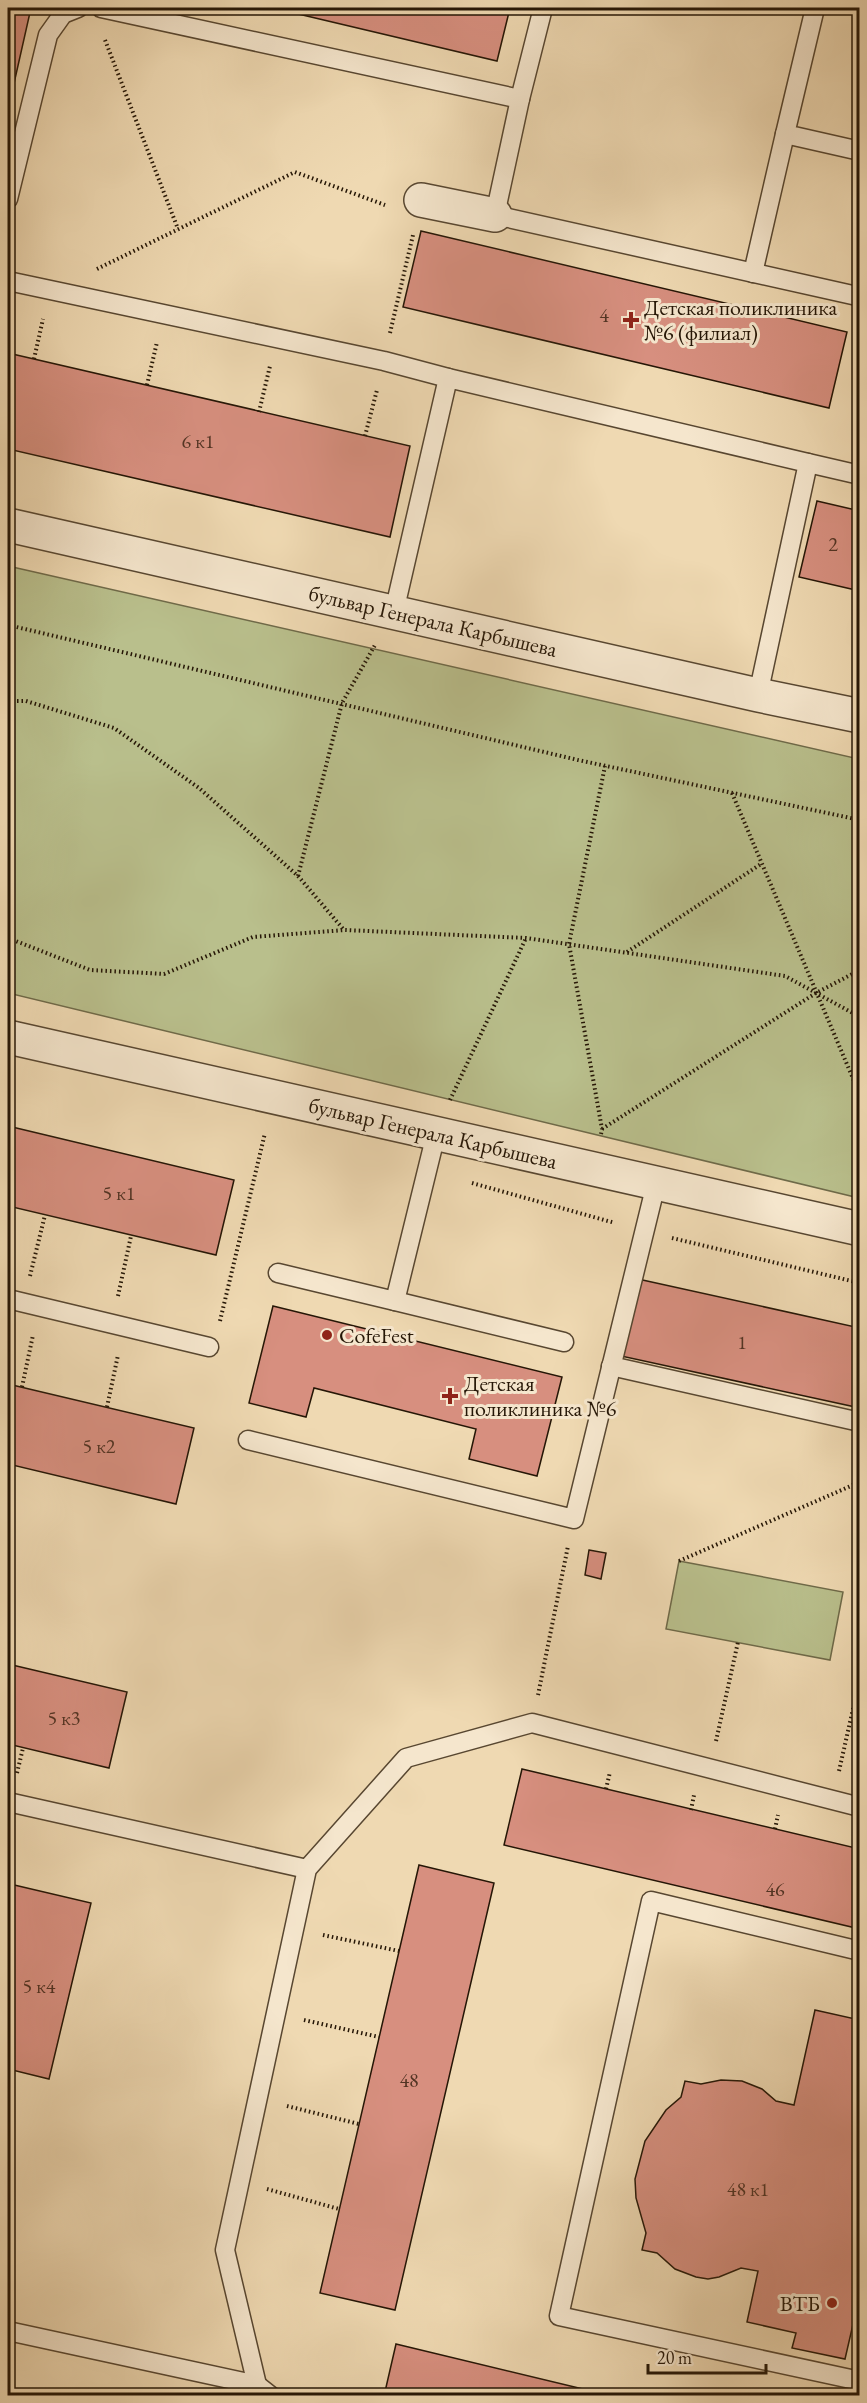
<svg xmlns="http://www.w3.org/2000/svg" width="867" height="2403" font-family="'EB Garamond',serif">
<rect width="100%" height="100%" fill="#efd9b2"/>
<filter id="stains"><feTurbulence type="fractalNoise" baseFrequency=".00333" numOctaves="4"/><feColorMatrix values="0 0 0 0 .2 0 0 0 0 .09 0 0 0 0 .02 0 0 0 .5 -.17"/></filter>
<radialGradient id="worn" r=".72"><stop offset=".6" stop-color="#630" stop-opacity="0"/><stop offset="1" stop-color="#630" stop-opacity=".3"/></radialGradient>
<g fill="#b9bf8c" stroke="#6f6a49" stroke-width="1.5">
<path d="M8 566 859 759V1198L8 993Z"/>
<path d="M679 1561 843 1592 830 1660 666 1629Z"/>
</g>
<g fill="#d78f7f" stroke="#251606" stroke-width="1.5">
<path d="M8 8H31L8 110Z"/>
<path d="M273 8H510L497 61Z"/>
<path d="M421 231 847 332 829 408 403 307Z"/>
<path d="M8 353 410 446 390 537 8 449Z"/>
<path d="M817 501 860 511V591L799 577Z"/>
<path d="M8 1126 234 1180 216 1255 8 1206Z"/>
<path d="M638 1279 860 1328V1408L621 1356Z"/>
<path d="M273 1306 562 1377 537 1476 469 1459 476 1429 314 1388 306 1417 249 1403Z"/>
<path d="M8 1384 194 1428 176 1504 8 1464Z"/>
<path d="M589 1550 606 1553 601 1579 585 1575Z"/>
<path d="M8 1664 127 1692 109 1768 8 1744Z"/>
<path d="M522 1769 860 1849V1929L504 1845Z"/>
<path d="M419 1865 494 1883 395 2310 320 2293Z"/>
<path d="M10 1884 91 1903 49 2079 8 2069V1894Z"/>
<path d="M815 2010 860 2020V2294L845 2359 792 2348 796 2333 747 2322 758 2271 741 2268 719 2277 708 2279 696 2277 675 2269 657 2253 642 2250 646 2233 636 2198 635 2179 645 2141 666 2110 681 2097 685 2081 701 2084 721 2080 742 2081 762 2089 776 2101 794 2105Z"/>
<path d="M396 2344 612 2396H384Z"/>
</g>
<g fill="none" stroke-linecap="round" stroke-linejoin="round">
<g stroke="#584731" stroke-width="21">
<g id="service">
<path d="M101 8 520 99 543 8"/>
<path d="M815 8 785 134 860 151"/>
<path d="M520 99 495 215 857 296"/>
<path d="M8 199 48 35 63 14 78 8"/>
<path d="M753 273 785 134"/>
<path d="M8 281 384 361 448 378"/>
<path d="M808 463 860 475"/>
<path d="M394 612 448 378 808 463 758 695"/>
<path d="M278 1273 395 1301 436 1134"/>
<path d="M8 1299 209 1347"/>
<path d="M395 1301 564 1342"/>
<path d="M611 1366 860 1422"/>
<path d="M248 1440 574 1519 656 1184"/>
<path d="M8 1802 307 1869"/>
<path d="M860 1951 651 1901 559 2316 860 2381"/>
<path d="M8 2331 257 2385 271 2396"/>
<path d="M257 2385 225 2250 307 1869 406 1758 532 1723 860 1807"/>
</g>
</g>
<g stroke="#584731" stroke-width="36">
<path id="minor" d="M421 200 495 215"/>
</g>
<g stroke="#584731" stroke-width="36">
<g id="tertiary">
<path d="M8 525 758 695 860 716"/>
<path d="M8 1037 860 1229"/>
</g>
</g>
<g stroke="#251606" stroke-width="4" stroke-dasharray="1.5 3" stroke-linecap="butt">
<path d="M105 40 178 229"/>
<path d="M97 269 295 172 385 205"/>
<path d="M390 333 413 235"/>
<path d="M34 359 43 319"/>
<path d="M147 385 157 342"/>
<path d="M259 412 270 366"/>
<path d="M365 436 377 390"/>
<path d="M8 625 578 760 860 820"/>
<path d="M8 701H26L114 728 199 788 298 876 344 930"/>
<path d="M732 793 860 1095"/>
<path d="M298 876 342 703 375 645"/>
<path d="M8 938 90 970 164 974 253 937 345 930 526 938 785 976 860 1017"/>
<path d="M627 952 761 864"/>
<path d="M450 1100 526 938"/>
<path d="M602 1129 816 993 860 970"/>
<path d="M601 1134 602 1129 569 944 605 766"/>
<path d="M472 1183 615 1223"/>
<path d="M672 1238 860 1283"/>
<path d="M30 1276 45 1215"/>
<path d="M118 1296 131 1236"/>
<path d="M220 1321 265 1133"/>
<path d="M22 1387 33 1335"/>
<path d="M107 1407 118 1355"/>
<path d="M679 1561 860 1482"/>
<path d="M538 1695 568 1546"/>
<path d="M716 1741 738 1642"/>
<path d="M839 1771 860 1678"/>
<path d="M17 1773 23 1748"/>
<path d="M606 1789 610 1772"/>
<path d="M691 1810 694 1795"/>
<path d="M775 1829 778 1815"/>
<path d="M323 1935 399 1951"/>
<path d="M304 2020 379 2037"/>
<path d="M287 2106 359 2124"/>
<path d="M267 2189 339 2209"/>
</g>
<use href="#service" stroke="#f5e6cd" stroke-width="18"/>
<use href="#minor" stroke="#f5e6cd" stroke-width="33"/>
<use href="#tertiary" stroke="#f5e6cd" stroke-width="33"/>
</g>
<g fill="#8f2418" stroke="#f5e6cd" stroke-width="2">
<path d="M628 311h6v6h6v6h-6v6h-6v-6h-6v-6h6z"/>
<circle cx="327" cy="1335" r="6"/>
<path d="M447 1387h6v6h6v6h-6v6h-6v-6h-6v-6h6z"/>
<circle cx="832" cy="2303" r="6"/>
</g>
<g text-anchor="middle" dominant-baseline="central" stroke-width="6" stroke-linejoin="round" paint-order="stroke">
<g font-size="20" fill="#523424">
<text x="604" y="315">4</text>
<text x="198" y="441">6 к1</text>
<text x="833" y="544">2</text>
<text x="119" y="1193">5 к1</text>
<text x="742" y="1342">1</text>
<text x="99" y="1446">5 к2</text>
<text x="64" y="1718">5 к3</text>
<text x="775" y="1889">46</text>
<text x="39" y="1986">5 к4</text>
<text x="409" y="2080">48</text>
<text x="748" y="2189">48 к1</text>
</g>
<g font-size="22" fill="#251606" stroke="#f5e6cd" text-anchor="start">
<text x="644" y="307">Детская поликлиника<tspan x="644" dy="25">№6 (филиал)</tspan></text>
<text x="339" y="1335">CofeFest</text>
<text x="464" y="1383">Детская<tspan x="464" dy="25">поликлиника №6</tspan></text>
<text x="820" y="2303" text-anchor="end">ВТБ</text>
</g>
<g font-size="22" fill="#251606" stroke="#f5e6cd">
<text transform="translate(433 621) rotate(13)">бульвар Генерала Карбышева</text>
<text transform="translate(433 1133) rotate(13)">бульвар Генерала Карбышева</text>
</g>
</g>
<rect width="867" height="2403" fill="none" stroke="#efd9b2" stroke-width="30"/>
<rect x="9" y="9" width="849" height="2385" fill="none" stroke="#251606" stroke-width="3"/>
<rect x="15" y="15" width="837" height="2373" fill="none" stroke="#251606" stroke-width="1.5"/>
<path d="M648 2364v9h118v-9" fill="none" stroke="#251606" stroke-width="3"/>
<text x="657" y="2364" font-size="18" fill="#251606" stroke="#f5e6cd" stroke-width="4.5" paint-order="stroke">20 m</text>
<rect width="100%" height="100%" filter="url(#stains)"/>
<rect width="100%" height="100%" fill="url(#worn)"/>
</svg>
